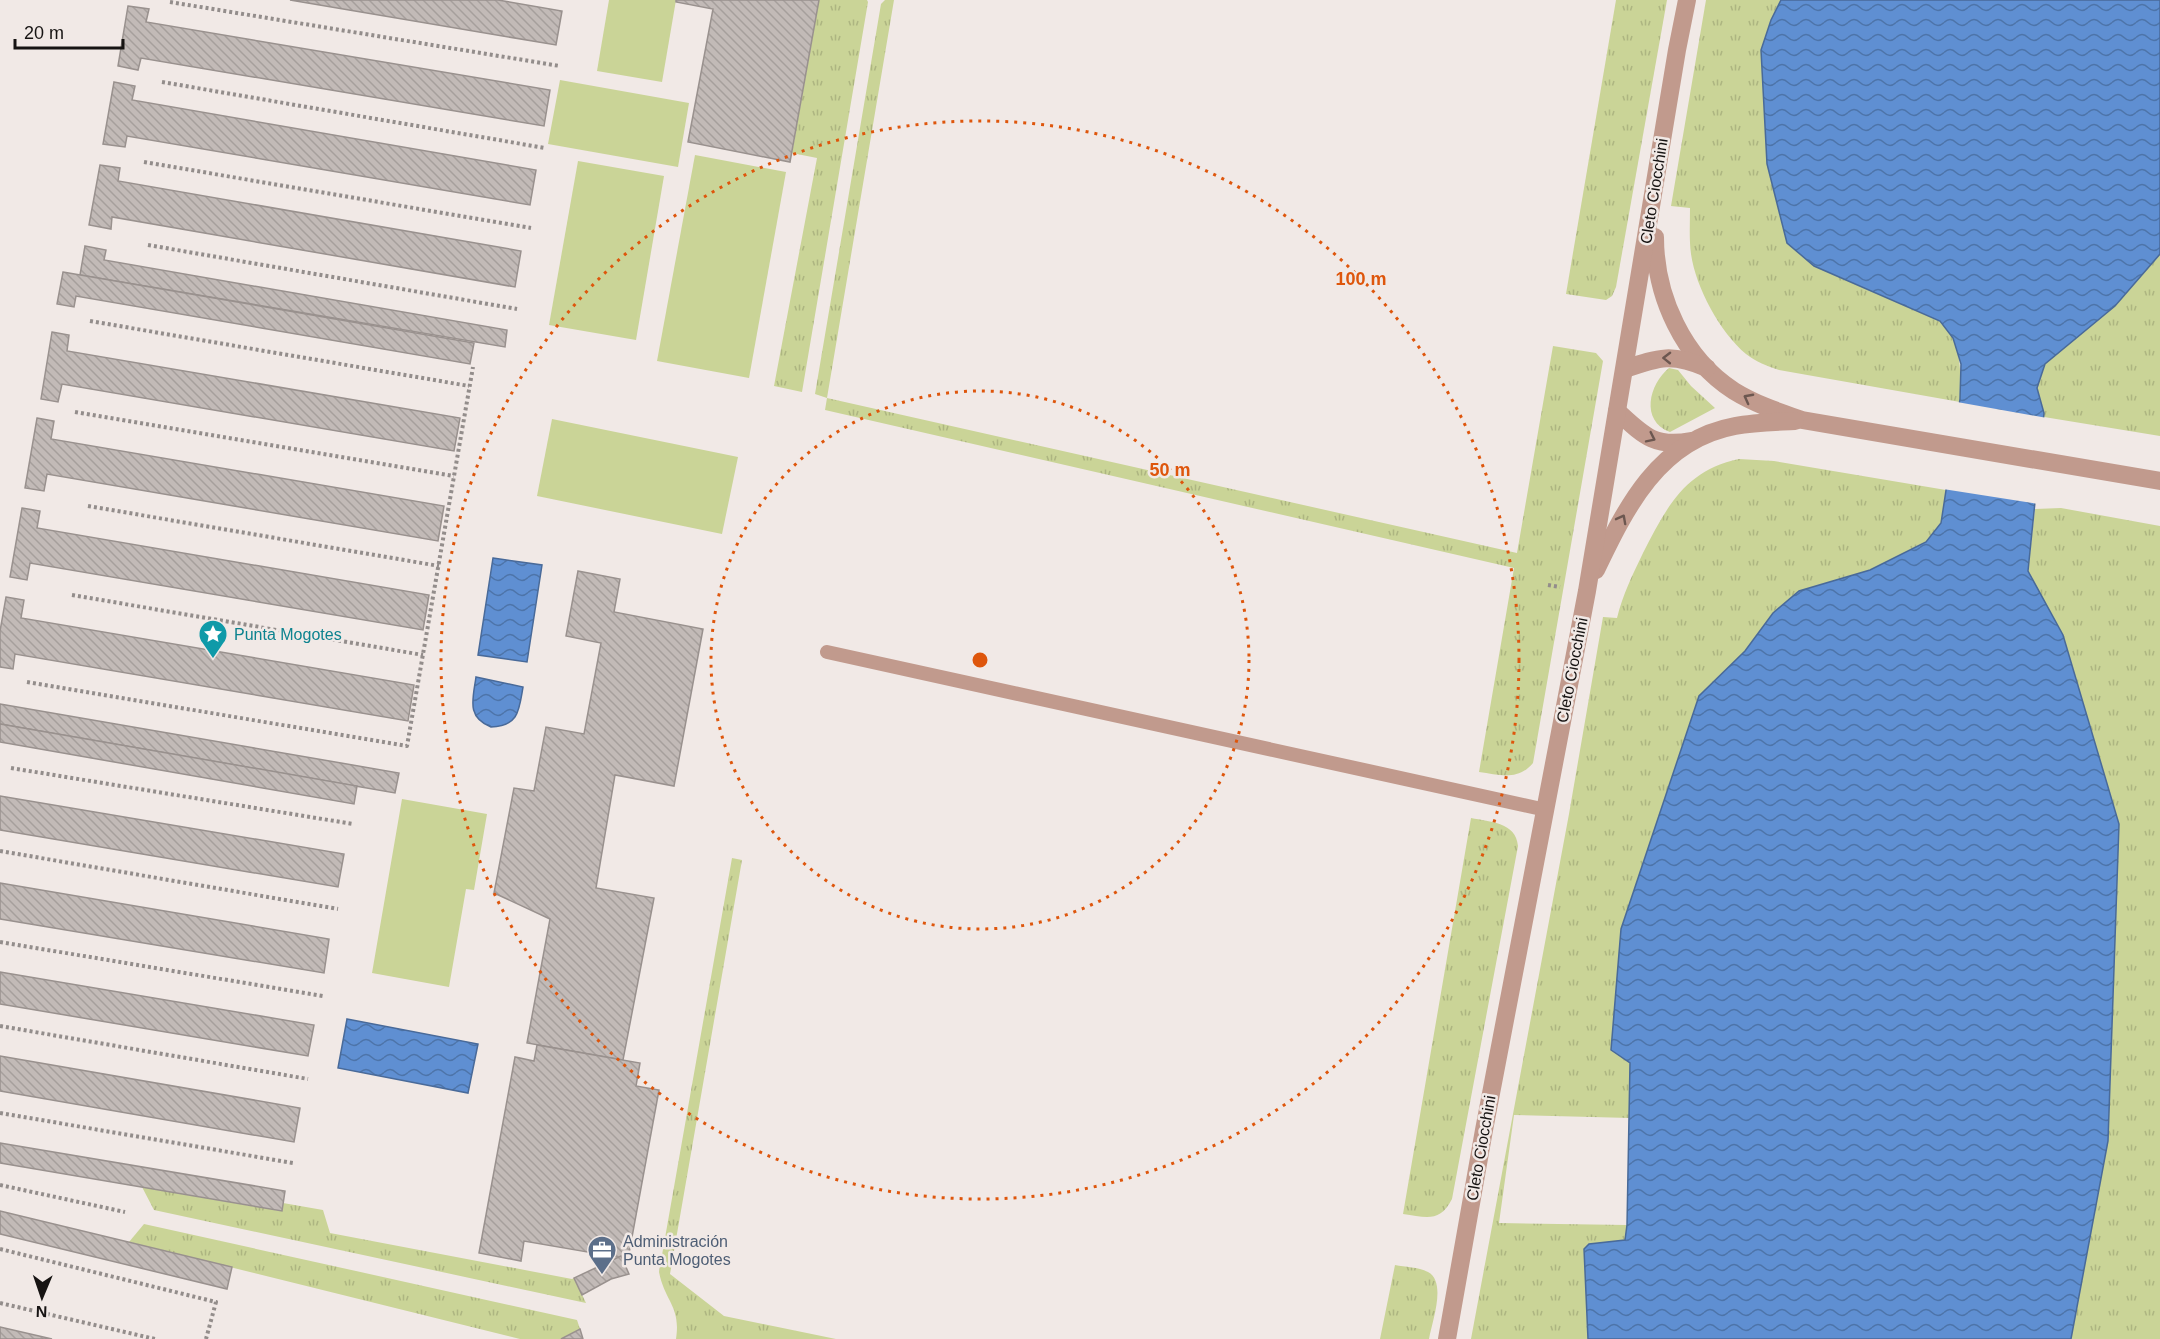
<svg xmlns="http://www.w3.org/2000/svg" width="2160" height="1339" font-family="Arial,sans-serif">
<defs>
<pattern id="grass-tufts" width="24" height="20" patternUnits="userSpaceOnUse" patternTransform="scale(1.5)"><rect width="24" height="20" fill="#cad497"/><path d="M3 7l-1-3M5 7V3M7 7l1-3M15 17l-1-3M17 17v-4M19 17l1-3" fill="none" stroke="#adb581"/></pattern>
<pattern id="water-waves" width="16" height="10" patternUnits="userSpaceOnUse" patternTransform="scale(1.5)"><rect width="16" height="10" fill="#5f8fd2"/><path d="M0 5q4-4 8 0t8 0" fill="none" stroke="#4d74a9"/></pattern>
<pattern id="building-back-hatch" width="6" height="6" patternUnits="userSpaceOnUse" patternTransform="scale(1.5)"><rect width="6" height="6" fill="#c2bab7"/><path d="M-1 5l2 2M0 0l6 6M5-1l2 2" fill="none" stroke="#a69f9c"/></pattern>
</defs>
<rect width="100%" height="100%" fill="#f1e9e6"/>
<g fill="url(#grass-tufts)">
<path d="M819 0H867L868 2 802 392 774 386 817 158 792 153Z"/>
<path d="M885 0H894L827 398 1517 553 1553 346 1596 353 1603 361 1533 763C1518 781 1500 775 1479 772L1514 568 825 410 827 398 815 394 881 4Z"/>
<path d="M1616 0H1667L1616 287 1612 296 1606 300 1566 294Z"/>
<path d="M1706 0H1781L1771 20 1761 50 1767 164 1912 308C1921 312 1930 315 1938 320 1963 335 1961 378 1960 402L1779 370C1767 366 1756 362 1746 354 1720 332 1696 288 1691 254 1689 239 1690 224 1690 208L1671 206Z"/>
<path d="M2160 254V436L2044 417 2037 388 2044 364 2115 306Z"/>
<path d="M1669 368 1678 370 1691 386 1715 408 1670 432C1640 421 1649 384 1669 368Z"/>
<path d="M1739 459 1774 461 1946 490 1941 523 1926 543 1870 570 1799 591 1773 613 1745 651 1699 696 1630 1063V1118L1514 1115 1499 1223 1627 1225 1626 1240 1589 1244 1584 1249 1588 1339H1471L1569 814 1603 617 1617 618C1623 594 1632 576 1643 553 1666 508 1685 470 1739 459Z"/>
<path d="M2061 508 2160 526V1339H2071L2108 1141 2119 824 2028 571 2035 509Z"/>
<path d="M1471 818C1490 822 1516 822 1518 846L1452 1199C1440 1223 1426 1217 1403 1214Z"/>
<path d="M732 858 742 860 670 1274 724 1316 836 1339H676C681 1306 665 1302 659 1272Z"/>
<path d="M142 1187 281 1211 283 1203 323 1210 330 1233 572 1279 574 1278 586 1303 154 1210Z"/>
<path d="M144 1224 577 1320 580 1329 561 1339H520L129 1242Z"/>
<path d="M1395 1265C1405 1267 1418 1267 1428 1272 1447 1282 1432 1322 1429 1339H1380Z"/>
</g>
<g fill="#cad497">
<path d="M609 0H676L662 82 597 71Z"/>
<path d="M560 80 689 103 678 167 548 144Z"/>
<path d="M695 155 786 172 749 378 657 361Z"/>
<path d="M578 161 664 176 636 340 549 325Z"/>
<path d="M552 419 738 457 722 534 537 496Z"/>
<path d="M402 799 487 814 474 890 466 889 449 987 372 973Z"/>
</g>
<g fill="url(#water-waves)" stroke="#496a99" stroke-width="1.5">
<path d="M1781 0H2160V254L2115 306 2045 364 2037 388 2044 413 2028 571 2063 635 2119 824 2108 1141 2071 1339H1588L1584 1249 1589 1244 1625 1240 1627 1225 1630 1063 1611 1050 1621 929 1699 696 1745 651 1773 613 1799 591 1870 570 1926 542 1941 523 1960 399 1961 364 1953 338 1940 321 1814 266 1787 243 1767 164 1761 50 1771 20Z"/>
<path d="M493 558 542 565 527 662 478 655Z"/>
<path d="M476 677 523 687C519 710 519 726 491 727 466 717 473 699 476 677Z"/>
<path d="M347 1019 478 1044 468 1093 338 1068Z"/>
</g>
<path fill="#f1e9e6" d="M1957 402 2047 418 2038 504 1943 489Z"/>
<g fill="url(#building-back-hatch)" stroke="#99918e" stroke-width="1.5">
<path d="M290 0H498L562 11 556 45Z"/>
<path d="M676 0H819L790 162 688 142 713 9 676 2Z"/>
<path d="M128 6 149 9 146 22 550 90 544 126 141 58 138 70 118 66Z"/>
<path d="M114 82 135 86 132 100 536 170 530 205 127 136 125 147 103 144Z"/>
<path d="M100 165 120 168 118 181 521 251 515 287 112 217 111 229 89 225Z"/>
<path d="M85 246 106 250 104 260 507 330 505 347 80 275Z"/>
<path d="M63 272 474 343 470 364 76 296 74 307 57 304Z"/>
<path d="M52 332 69 335 67 351 460 418 454 451 62 384 58 402 41 399Z"/>
<path d="M37 418 54 421 51 439 444 506 438 541 47 474 44 491 25 488Z"/>
<path d="M22 508 40 511 37 528 429 595 423 630 30 563 27 580 10 577Z"/>
<path d="M578 571 620 579 614 612 703 629 674 786 615 775 596 888 654 898 623 1060 527 1043 550 919 494 893 514 788 534 791 546 727 584 734 601 643 566 636Z"/>
<path d="M6 597 24 600 21 618 414 685 408 721 15 654 13 669 0 667V631Z"/>
<path d="M0 704 399 773 395 793 0 724Z"/>
<path d="M0 724 357 786 354 804 0 742Z"/>
<path d="M0 796 344 854 338 887 0 830Z"/>
<path d="M0 883 329 939 324 973 0 919Z"/>
<path d="M0 972 314 1025 308 1056 0 1004Z"/>
<path d="M537 1045 640 1063 636 1086 659 1090 628 1259 524 1241 521 1261 479 1253 515 1057 534 1061Z"/>
<path d="M0 1056 300 1108 294 1142 0 1091Z"/>
<path d="M0 1143 285 1191 282 1211 0 1163Z"/>
<path d="M0 1211 232 1267 227 1289 0 1234Z"/>
<path d="M621 1256 629 1274 611 1279 582 1295 574 1278Z"/>
<path d="M0 1327 52 1339H0Z"/>
<path d="M580 1329 583 1339H561Z"/>
</g>
<g fill="none" stroke-linecap="round" stroke-linejoin="round">
<g stroke="#938d8b" stroke-width="4" stroke-dasharray="3 3" stroke-linecap="butt">
<path d="M170 2 560 66"/>
<path d="M162 82 545 148"/>
<path d="M144 162 531 228"/>
<path d="M148 245 517 309"/>
<path d="M90 321 469 386"/>
<path d="M75 412 454 476"/>
<path d="M88 506 439 566"/>
<path d="M1548 585 1560 587"/>
<path d="M72 595 423 655"/>
<path d="M27 682 407 746 473 367"/>
<path d="M11 768 353 824"/>
<path d="M0 851 338 909"/>
<path d="M0 942 323 996"/>
<path d="M0 1026 308 1079"/>
<path d="M0 1113 293 1163"/>
<path d="M0 1185 125 1212"/>
<path d="M0 1249 216 1302 206 1339"/>
<path d="M0 1303 155 1339"/>
</g>
<path stroke="#c19a8d" stroke-width="14" d="M827 652 1546 810"/>
<g stroke="#c19a8d" stroke-width="18">
<path d="M1655 237C1655 296 1683 358 1734 391 1755 404 1779 412 1802 420L2160 481"/>
<path d="M1625 369C1660 357 1672 353 1707 368"/>
<path d="M1617 411C1643 435 1654 448 1691 441"/>
<path d="M1596 570C1626 507 1659 440 1735 426 1755 422 1775 422 1795 421"/>
<path d="M1447 1339 1484 1130 1587 591 1677 50 1687 0"/>
</g>
</g>
<defs><path id="oneway-chevron" d="M-2-3.5L2.5 0L-2 3.5" fill="none" stroke-width="1.6" stroke-linecap="round" stroke-linejoin="round" transform="scale(1.5)"/></defs>
<g stroke="#6c5750">
<use href="#oneway-chevron" transform="translate(1667 358) rotate(-179)"/>
<use href="#oneway-chevron" transform="translate(1748 398) rotate(-152)"/>
<use href="#oneway-chevron" transform="translate(1651 438) rotate(26)"/>
<use href="#oneway-chevron" transform="translate(1622 519) rotate(-62)"/>
</g>
<g fill="none" stroke="#de560c" stroke-width="3" stroke-dasharray="3 6">
<circle cx="980" cy="660" r="269"/>
<circle cx="980" cy="660" r="539"/>
</g>
<defs>
<g id="sight-pin" transform="scale(1.5)"><path d="M0 17L-7.5 6A9.5 9.5 0 1 1 7.5 6Z" fill="#0f9aa8" stroke="#f1e9e6"/><path d="M0-6L1.8-2.2L6-1.7L2.9 1.2L3.7 5.4L0 3.3L-3.7 5.4L-2.9 1.2L-6-1.7L-1.8-2.2Z" fill="#fff"/></g>
<g id="office-pin" transform="scale(1.5)"><path d="M0 17L-7.5 6A9.5 9.5 0 1 1 7.5 6Z" fill="#5c6f8a" stroke="#f1e9e6"/><path d="M-6-3h4V-5.5h4V-3h4V5H-6ZM-1-4.5V-3h2v-1.5ZM-6 0V1H6V0Z" fill="#fff"/></g>
</defs>
<g fill-rule="evenodd">
<use href="#sight-pin" x="213" y="634"/>
<use href="#office-pin" x="602" y="1250"/>
</g>
<g text-anchor="middle" dominant-baseline="central" stroke-width="5" stroke-linejoin="round" paint-order="stroke">
<g font-size="16" fill="#171413" stroke="#f1e9e6">
<text transform="translate(1654 191) rotate(-81)">Cleto Ciocchini</text>
<text transform="translate(1572 670) rotate(-79)">Cleto Ciocchini</text>
<text transform="translate(1481 1148) rotate(-80)">Cleto Ciocchini</text>
</g>
<g font-size="16" fill="#0d838f" stroke="#f1e9e6" text-anchor="start">
<text x="234" y="634">Punta Mogotes</text>
</g>
<g font-size="16" fill="#4e5e75" stroke="#f1e9e6" text-anchor="start">
<text x="623" y="1241">Administración<tspan x="623" dy="18">Punta Mogotes</tspan></text>
</g>
</g>
<circle cx="980" cy="660" r="9" fill="#de560c" stroke="#f1e9e6" stroke-width="3"/>
<g font-size="18" text-anchor="middle" font-weight="bold" fill="#de560c" stroke="#f1e9e6" stroke-width="5" stroke-linejoin="round" paint-order="stroke">
<text x="1361" y="285">100 m</text>
<text x="1170" y="476">50 m</text>
</g>
<g transform="translate(42 1297) rotate(182)" stroke="#f1e9e6" stroke-width="4.5" paint-order="stroke">
<path d="M0-4.5L10 22L0 15L-10 22Z" fill="#171413"/>
<text y="-9" font-size="16" font-weight="bold" text-anchor="middle" fill="#171413">N</text>
</g>
<path d="M15 39v9h108v-9" fill="none" stroke="#171413" stroke-width="3"/>
<text x="24" y="39" font-size="18" fill="#171413" stroke="#f1e9e6" stroke-width="4.5" paint-order="stroke">20 m</text>
</svg>
